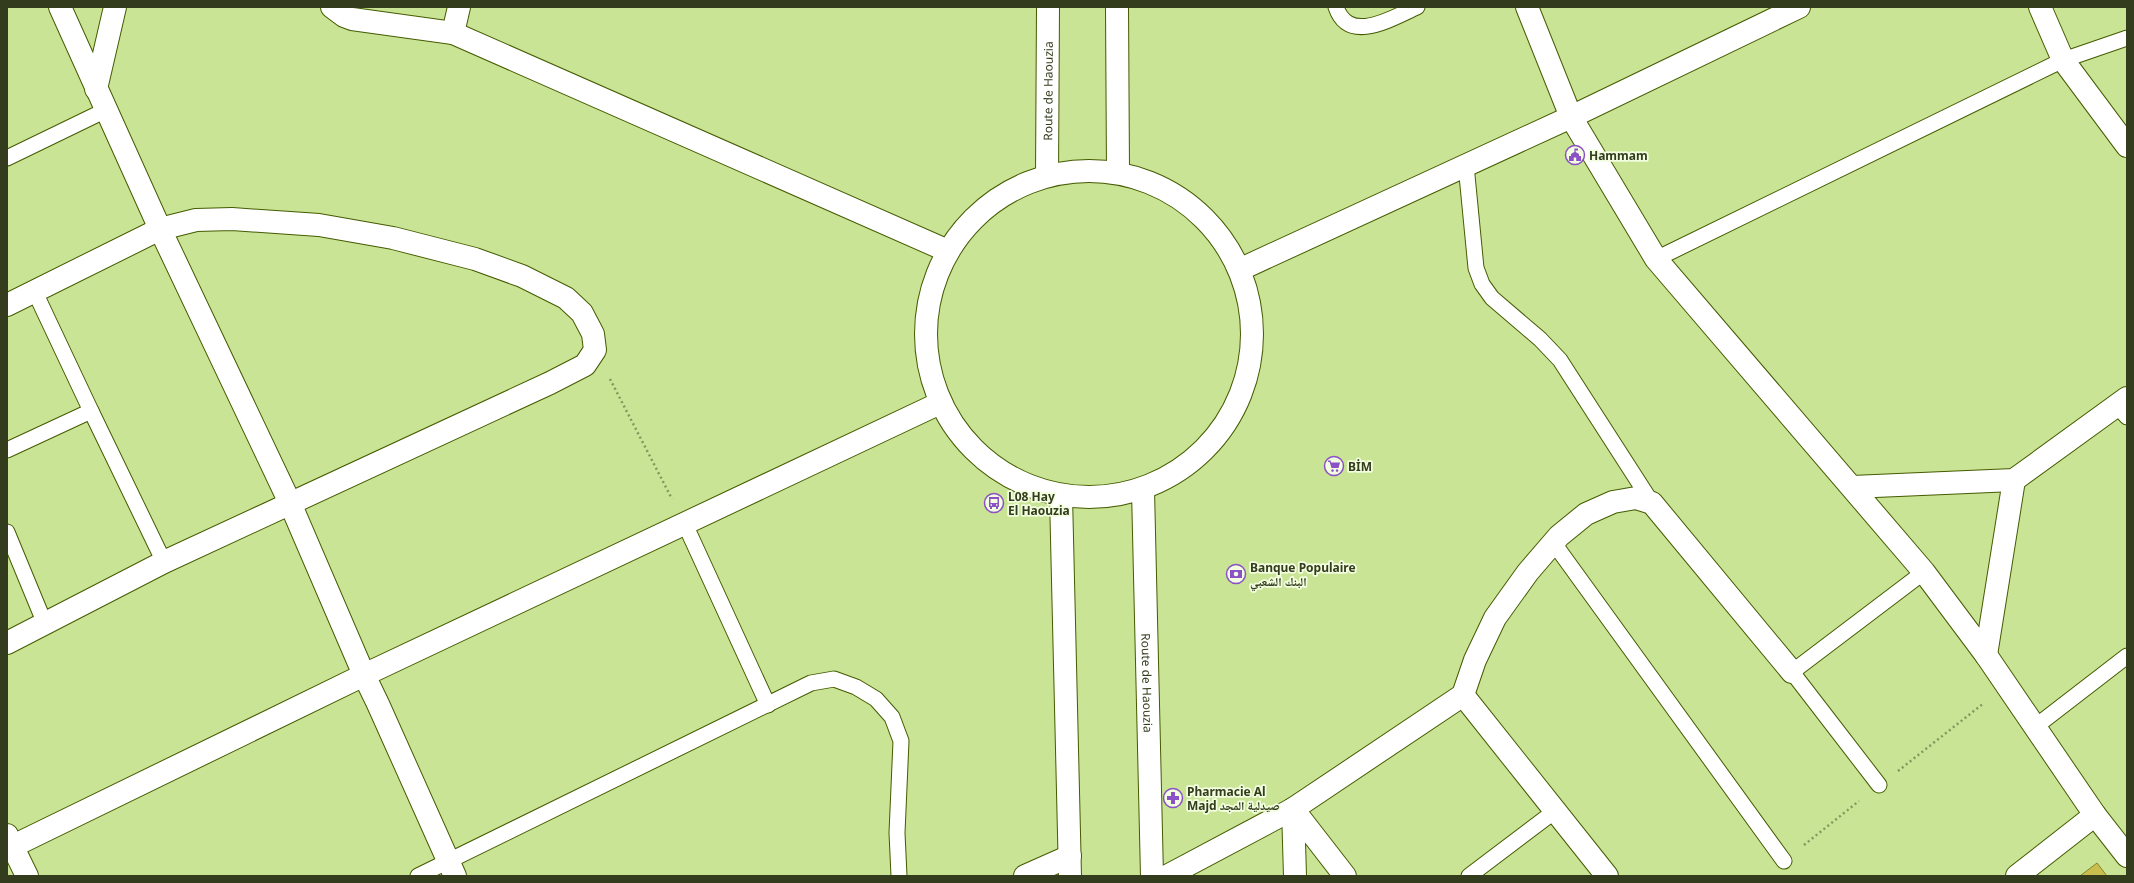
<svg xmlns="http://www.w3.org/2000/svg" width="2134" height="883" font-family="'Noto Sans','Noto Naskh Arabic',sans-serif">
<rect width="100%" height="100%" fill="#c8e494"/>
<path fill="#c8bf4e" stroke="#898229" d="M2097 863 2107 876H2080Z"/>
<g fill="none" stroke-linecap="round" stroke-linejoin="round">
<g stroke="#455b01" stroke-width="17">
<g id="service">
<path d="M1336 7C1349 45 1392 18 1417 7"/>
<path d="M7 158 106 110"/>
<path d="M1466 165 1476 268 1482 284 1492 298 1540 339 1560 360 1652 503"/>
<path d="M1656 259 2063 60 2127 38"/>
<path d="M2117 406 2127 417"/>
<path d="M91 411 164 562"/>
<path d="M7 450 91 411 34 290"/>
<path d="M684 522 768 705"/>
<path d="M7 532 45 624"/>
<path d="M1553 542 1784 861"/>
<path d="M2035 727 2127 656"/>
<path d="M1879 785 1792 672 1924 572"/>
<path d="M418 876 811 683 834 679 856 687 876 699 892 717 901 741 897 833 899 876"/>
<path d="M1469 876 1555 811"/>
</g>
</g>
<g stroke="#455b01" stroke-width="24">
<g id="minor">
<path d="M60 7 160 229 290 503 364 675 378 704 455 876"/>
<path d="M332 7 344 16 352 19 453 33 948 251"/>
<path d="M1527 7 1571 117 1656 259 1924 572 1986 655 2095 815 2127 856"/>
<path d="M2040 7 2063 60 2127 146"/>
<path d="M453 33 459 7"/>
<path d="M96 89 115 7"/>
<path d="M1241 269 1571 117 1799 7"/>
<path d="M7 305 160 229 196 220 232 219 319 225 393 238 475 259 522 276 566 298 582 313 593 334 595 350 585 365 550 383 164 562 7 643"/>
<path d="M1852 487 2014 480 2127 398"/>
<path d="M1986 655 2014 480"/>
<path d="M1463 695 1607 876"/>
<path d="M1293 809 1345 876"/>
<path d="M1293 809 1295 876"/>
<path d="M7 835 27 876"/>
<path d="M7 849 364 675 940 403"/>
<path d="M1025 876 1070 856"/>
<path d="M1167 876 1293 809 1463 695 1475 660 1495 618 1528 572 1559 536 1586 514 1613 502 1636 498 1652 503 1792 672"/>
<path d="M2017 876 2095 815"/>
</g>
</g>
<g stroke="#455b01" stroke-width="24">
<g id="tertiary">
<path d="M1117 7 1118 172"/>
<circle cx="1089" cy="334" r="163"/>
<path id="s1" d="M1047 176 1048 7"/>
<path id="s2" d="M1143 490 1152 876"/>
<path d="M1061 496 1070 876"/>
</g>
</g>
<g stroke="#84975d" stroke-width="2.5" stroke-dasharray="2 3" stroke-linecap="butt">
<path d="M610 379 672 499"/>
<path d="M1898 771 1984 703"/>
<path d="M1804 845 1859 801"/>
</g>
<use href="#service" stroke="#fff" stroke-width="15"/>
<use href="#minor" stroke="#fff" stroke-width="22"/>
<use href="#tertiary" stroke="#fff" stroke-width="22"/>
</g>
<defs>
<g id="civic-ring" transform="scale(1)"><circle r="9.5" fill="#f2fedf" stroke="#8c50c7" stroke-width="1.5"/><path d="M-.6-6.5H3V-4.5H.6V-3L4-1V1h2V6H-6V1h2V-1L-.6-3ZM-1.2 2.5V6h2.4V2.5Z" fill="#8c50c7"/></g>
<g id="supermarket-ring" transform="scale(1)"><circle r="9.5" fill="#f2fedf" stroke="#8c50c7" stroke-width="1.5"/><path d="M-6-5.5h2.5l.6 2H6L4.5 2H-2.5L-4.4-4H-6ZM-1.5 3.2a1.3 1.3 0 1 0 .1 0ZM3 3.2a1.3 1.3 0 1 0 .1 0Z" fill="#8c50c7"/></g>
<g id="bus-ring" transform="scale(1)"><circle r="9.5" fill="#f2fedf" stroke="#8c50c7" stroke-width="1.5"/><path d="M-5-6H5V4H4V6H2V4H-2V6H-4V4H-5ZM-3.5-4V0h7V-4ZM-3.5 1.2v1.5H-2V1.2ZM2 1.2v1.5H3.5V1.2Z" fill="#8c50c7"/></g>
<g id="bank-ring" transform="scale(1)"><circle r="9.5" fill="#f2fedf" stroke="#8c50c7" stroke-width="1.5"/><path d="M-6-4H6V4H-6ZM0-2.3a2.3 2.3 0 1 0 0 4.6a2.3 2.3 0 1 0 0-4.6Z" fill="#8c50c7"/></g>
<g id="pharmacy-ring" transform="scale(1)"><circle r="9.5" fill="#f2fedf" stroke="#8c50c7" stroke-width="1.5"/><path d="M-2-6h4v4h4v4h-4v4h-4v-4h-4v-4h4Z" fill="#8c50c7"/></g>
</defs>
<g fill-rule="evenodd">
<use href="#civic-ring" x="1575" y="155"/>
<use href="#supermarket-ring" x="1334" y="466"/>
<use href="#bus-ring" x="994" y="503"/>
<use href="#bank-ring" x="1236" y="574"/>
<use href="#pharmacy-ring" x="1173" y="798"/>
</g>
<g text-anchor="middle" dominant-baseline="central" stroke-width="3.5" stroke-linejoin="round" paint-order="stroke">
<g font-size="12" fill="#333d1d" stroke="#f2fedf">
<text stroke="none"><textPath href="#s1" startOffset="85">Route de Haouzia</textPath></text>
<text stroke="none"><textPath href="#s2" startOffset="193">Route de Haouzia</textPath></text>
</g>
<g font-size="12" font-weight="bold" fill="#333d1d" stroke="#f2fedf" text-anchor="start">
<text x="1589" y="155">Hammam</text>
<text x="1348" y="466">BİM</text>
<text x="1008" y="496">L08 Hay<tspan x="1008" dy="14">El Haouzia</tspan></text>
<text x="1250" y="567">Banque Populaire<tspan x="1250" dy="14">البنك الشعبي</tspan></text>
<text x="1187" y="791">Pharmacie Al<tspan x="1187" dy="14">Majd صيدلية المجد</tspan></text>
</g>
</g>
<rect width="2134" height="883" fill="none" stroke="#333d1d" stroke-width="16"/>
</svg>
